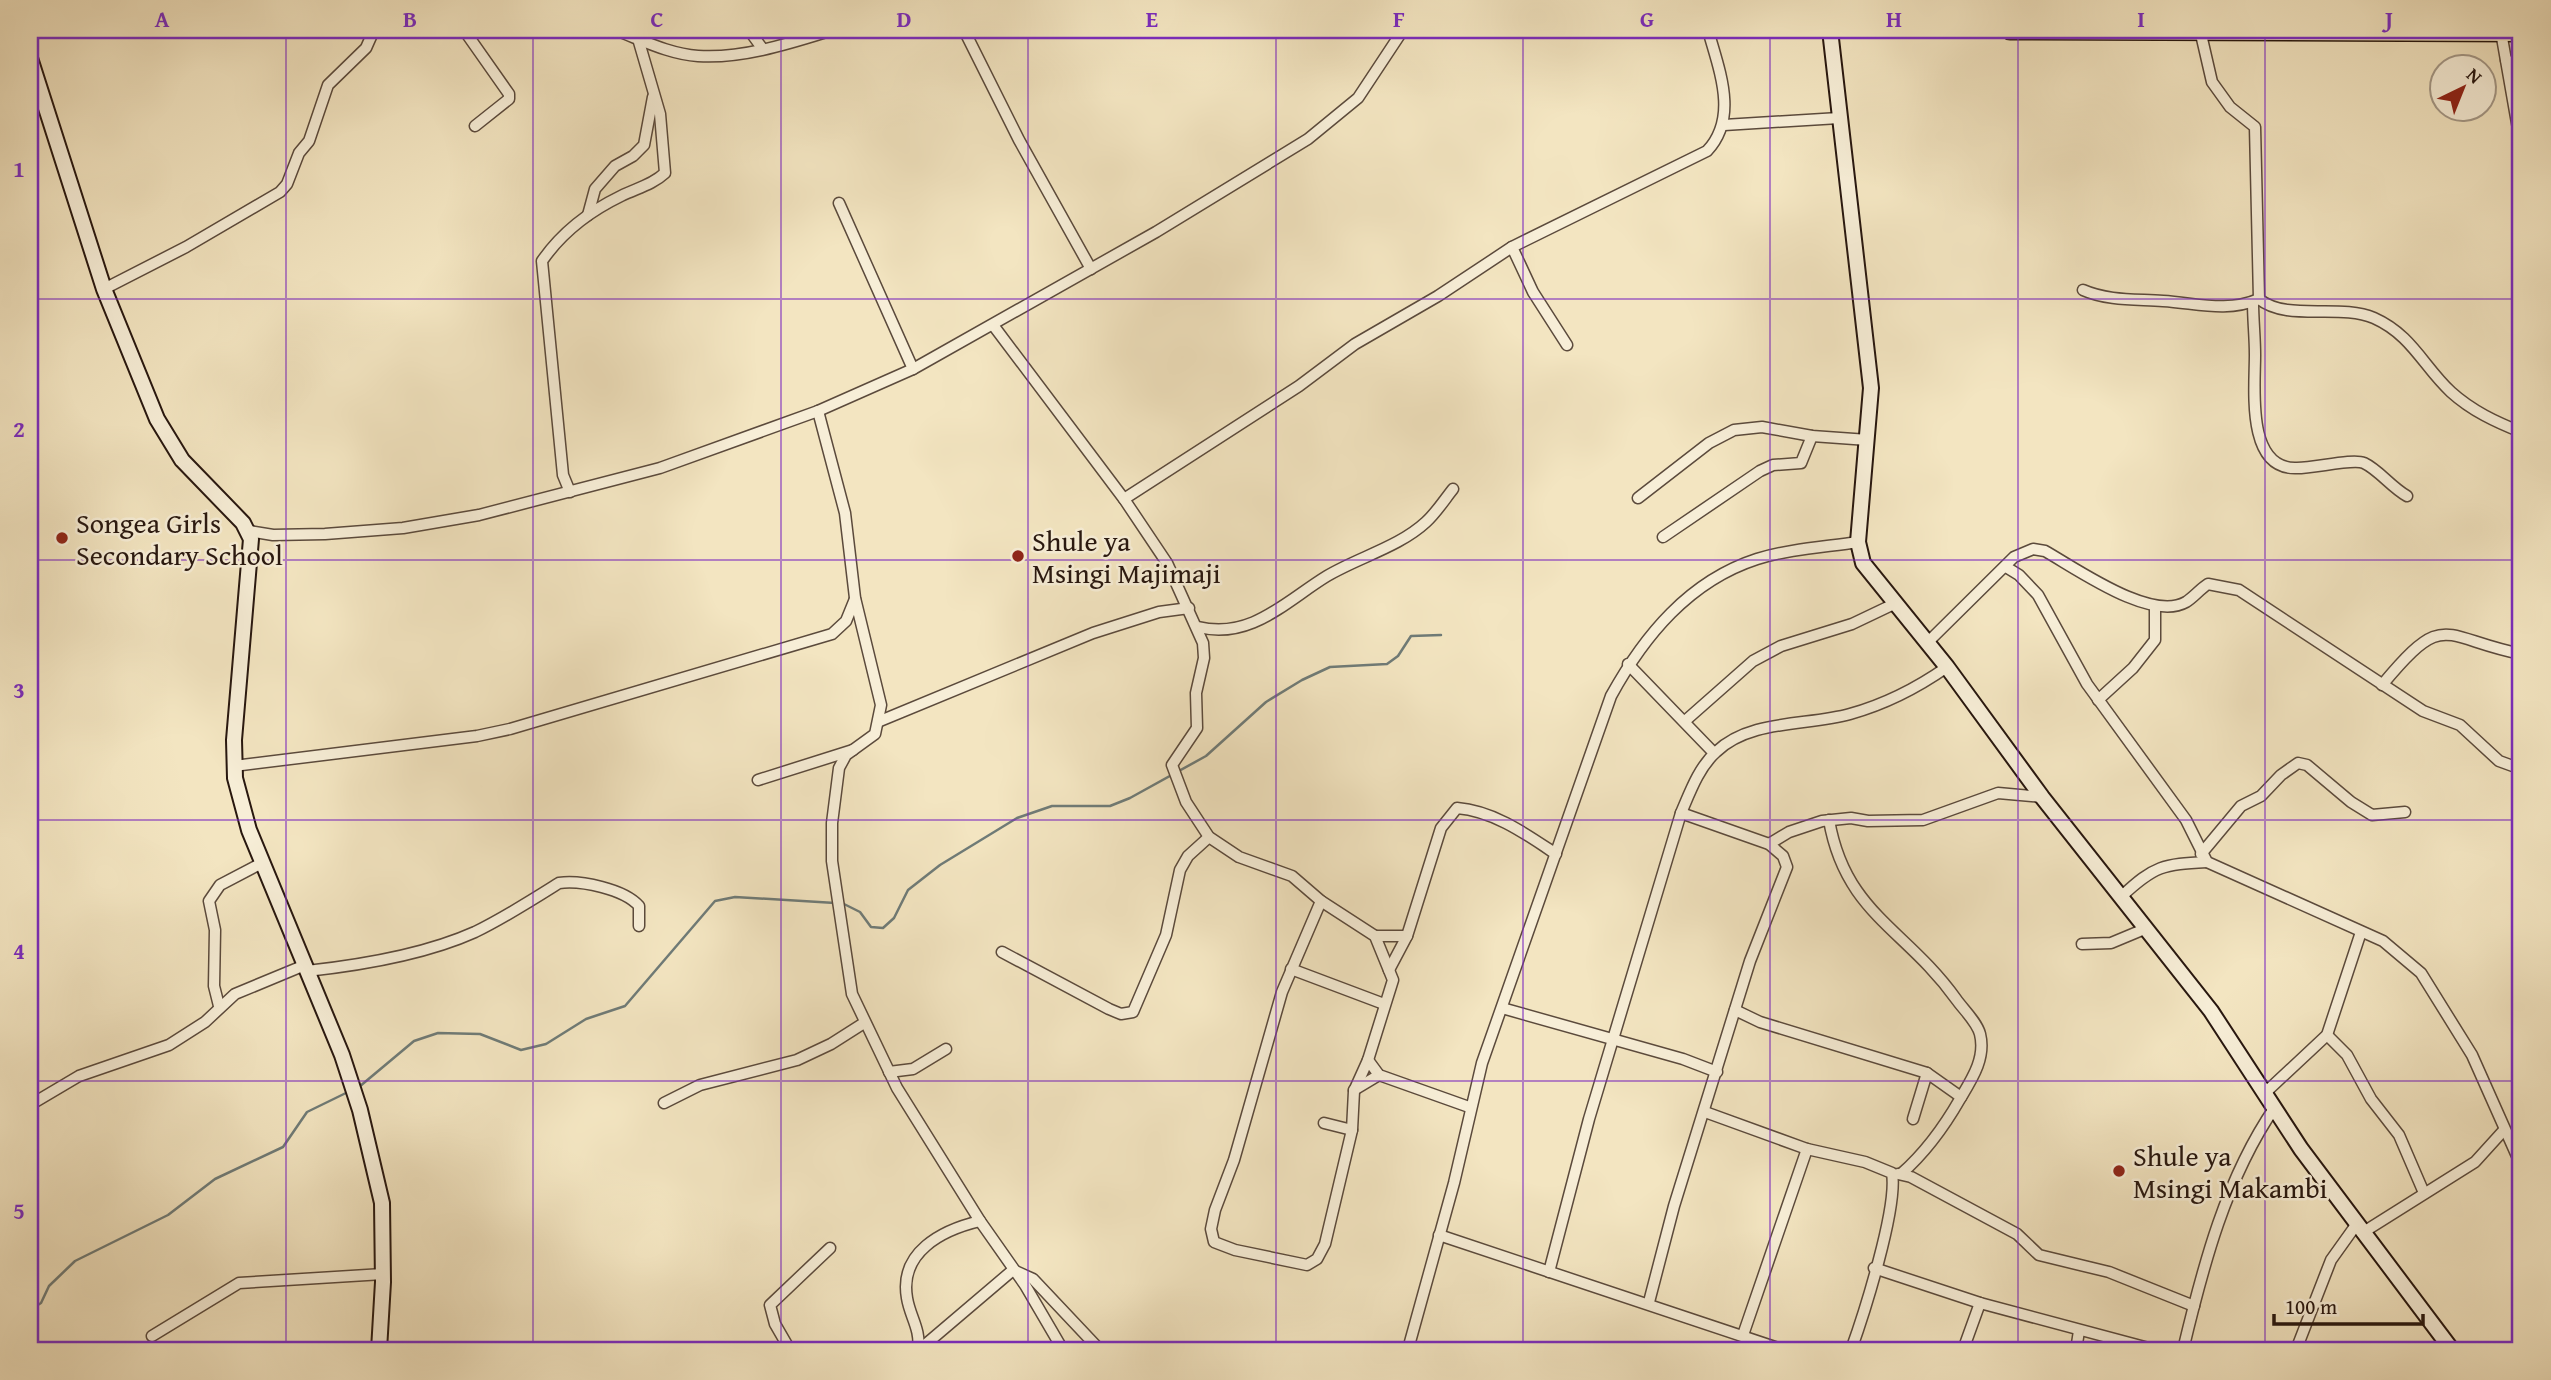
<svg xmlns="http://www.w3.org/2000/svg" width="2551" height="1380" font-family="'Gentium Book Plus',serif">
<rect width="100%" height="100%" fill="#f3e5c1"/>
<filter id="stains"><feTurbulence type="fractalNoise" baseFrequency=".00286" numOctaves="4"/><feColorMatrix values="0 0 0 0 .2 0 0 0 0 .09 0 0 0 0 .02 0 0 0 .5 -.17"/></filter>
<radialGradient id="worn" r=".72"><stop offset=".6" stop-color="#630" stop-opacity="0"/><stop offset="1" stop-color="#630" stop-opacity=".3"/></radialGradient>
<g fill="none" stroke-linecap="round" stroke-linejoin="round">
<g stroke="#6f7b77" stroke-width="2.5">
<path d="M842 903 860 912 871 927 883 928 894 918 908 890 940 865 1017 818 1052 806H1110L1130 798 1206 756 1266 702 1302 680 1330 667 1387 664 1398 656 1411 636 1441 635"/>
<path d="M359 1087 414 1041 438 1033 480 1034 521 1050 546 1044 586 1019 625 1006 715 901 735 897 835 903"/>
<path d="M30 1310 41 1303 49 1286 75 1261 168 1215 215 1179 283 1147 307 1112 350 1091"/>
</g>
<g stroke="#5b4a3c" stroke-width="13">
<g id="street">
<path d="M464 30 509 94V99L475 126"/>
<path d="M615 30C642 40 669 54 698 56 743 59 791 43 833 30"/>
<path d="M749 30 762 48"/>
<path d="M964 30 1019 140 1091 269"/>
<path d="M2200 30 2212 82 2230 107 2255 127 2259 299C2287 322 2340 303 2374 318 2412 335 2423 366 2451 392 2472 411 2496 422 2521 432"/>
<path d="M2501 32 2521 146"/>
<path d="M2506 60 2521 68"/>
<path d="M1724 125 1839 118"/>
<path d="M839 203 913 369"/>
<path d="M588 215 595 189 615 166 633 156 644 145 653 97"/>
<path d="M1512 247 1533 292 1567 345"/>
<path d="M104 289 186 247 280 192 287 184 299 153 309 141 328 85 366 48 374 30"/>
<path d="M2083 290C2108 301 2136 299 2163 301 2197 303 2226 313 2259 299"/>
<path d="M2253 302C2253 320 2255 337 2255 355 2255 388 2246 468 2295 468 2312 469 2352 458 2364 463 2379 470 2391 487 2407 496"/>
<path d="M993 325 1124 499 1299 386 1355 344 1438 296 1512 247 1707 151C1739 117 1719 70 1708 30"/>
<path d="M818 411 845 513 855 598 881 705 875 734 846 755 839 768 832 823V861L852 994 897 1088 980 1221 1025 1285 1063 1350"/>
<path d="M570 492 563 475 542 261C562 232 590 211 621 196 637 188 652 185 665 173L660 114 639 42"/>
<path d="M1638 498 1709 443 1734 430 1762 427 1812 436 1868 440"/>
<path d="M1124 499 1167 563 1203 643 1204 658 1196 693 1197 728 1172 765 1186 802 1209 837 1239 857 1292 876 1321 901 1375 936 1393 980 1368 1060"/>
<path d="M249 531 273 535 325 534 403 528 479 515 660 468 818 411 913 369 1156 232 1308 139 1358 98 1403 30"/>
<path d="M1663 537 1760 471 1773 465 1801 463 1812 436"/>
<path d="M2006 567 2019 575 2038 595 2087 684 2186 820 2207 862 2383 941 2421 973 2472 1055 2521 1165"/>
<path d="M1198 627C1251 640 1286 601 1327 576 1359 557 1399 547 1426 522 1436 513 1445 499 1453 489"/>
<path d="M1927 643 2014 557 2033 549 2045 551C2077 569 2151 622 2186 602 2194 597 2200 589 2208 584L2239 590 2423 711 2460 725 2499 761 2521 769"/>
<path d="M1628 664 1714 753"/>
<path d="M2382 685C2446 608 2441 638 2521 654"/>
<path d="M2098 700 2133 668 2155 640V607"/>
<path d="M880 721 1093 633 1159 612 1189 608"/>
<path d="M1685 721 1753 661 1781 646 1852 624 1894 604"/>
<path d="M234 766 477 736 510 729 832 634 846 621 855 599"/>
<path d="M758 780 853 750"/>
<path d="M1829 820C1845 913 1906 929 1956 999 1963 1009 1977 1022 1980 1034 1986 1058 1972 1079 1960 1099 1944 1127 1926 1152 1901 1174"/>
<path d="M1769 844 1789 832 1822 821 1851 818 1868 821 1923 820 1998 793 2042 797"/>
<path d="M2201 854 2241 806 2261 796 2281 775 2298 763 2307 765 2351 802 2372 815 2405 812"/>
<path d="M2122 896C2154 866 2163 864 2207 862"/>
<path d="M1321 901 1282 992 1234 1160 1215 1210 1211 1229 1214 1242 1235 1250 1307 1265 1317 1259 1325 1244 1352 1130 1354 1091 1368 1060 1379 1075 1469 1107"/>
<path d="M1375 936H1407"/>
<path d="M2082 944 2111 943 2147 928"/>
<path d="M1002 952 1109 1009 1121 1014 1133 1012 1166 935 1180 870 1188 856 1209 837"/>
<path d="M1291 969 1384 1004"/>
<path d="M1389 970 1407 936 1441 828 1457 808C1494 811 1526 834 1556 854"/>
<path d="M307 971C362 965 424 955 475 932 504 918 532 900 559 883 581 880 624 889 639 906V926"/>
<path d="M219 1006 214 986 215 930 209 901 220 885 262 863"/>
<path d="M1502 1008 1683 1059 1717 1072"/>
<path d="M1735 1010 1760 1022 1927 1073 1961 1097"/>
<path d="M2327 1035 2347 1055 2371 1099 2399 1135 2424 1193"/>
<path d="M889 1072 913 1069 946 1049"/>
<path d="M1354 1090 1379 1075"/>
<path d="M2266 1092 2327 1035 2361 932"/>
<path d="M664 1103 700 1085 797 1060 831 1044 864 1023"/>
<path d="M30 1105 79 1076 169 1045 205 1022 235 994 305 965"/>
<path d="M1705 1112 1807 1149 1865 1162 1892 1173C1898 1207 1864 1314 1851 1350"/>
<path d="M1913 1119 1927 1073"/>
<path d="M1324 1123 1352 1130"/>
<path d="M1898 1174 1911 1177 2017 1234 2039 1255 2109 1272 2194 1306"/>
<path d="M2362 1233 2475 1162 2504 1130"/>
<path d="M1439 1235 1784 1350"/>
<path d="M1874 1268 1980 1303 2156 1350"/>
<path d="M1549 1272 1589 1119 1681 813C1690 792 1699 767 1716 752 1750 719 1808 726 1850 714 1886 704 1917 688 1947 667"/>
<path d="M1649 1302 1674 1206 1750 961 1787 867 1783 856 1769 844 1681 813"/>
<path d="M1743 1335 1807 1149"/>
<path d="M152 1336 239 1283 383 1274"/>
<path d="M790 1350 775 1324 770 1305 830 1248"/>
<path d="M906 1350 926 1344 1013 1270 1033 1279 1100 1350"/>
<path d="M918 1350C921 1329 910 1317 907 1298 899 1252 942 1230 980 1221"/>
<path d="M1413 1350 1410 1342 1454 1183 1482 1063 1611 696C1644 636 1689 581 1757 559 1789 549 1825 547 1858 542"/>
<path d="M1963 1350 1980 1303"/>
<path d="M2076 1350 2079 1331"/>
<path d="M2183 1350C2203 1266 2226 1178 2275 1107"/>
<path d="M2296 1350 2331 1260 2356 1225"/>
<path d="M2517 1350 2521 1348"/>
</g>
</g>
<g stroke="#28170f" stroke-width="18">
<g id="secondary">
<path d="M1830 30 1871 388 1858 542 1863 563 1947 667 2042 797 2211 1011 2301 1149 2452 1350"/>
<path d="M30 58 104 289 157 419 182 460 243 523 251 539 234 740 235 778 249 830 342 1055 360 1110 382 1203 383 1282 379 1350"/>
</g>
</g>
<g stroke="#28170f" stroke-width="21">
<path id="highway" d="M2010 30 2521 32"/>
</g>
<use href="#street" stroke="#f7eed7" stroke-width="10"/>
<use href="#secondary" stroke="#f7eed7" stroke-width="14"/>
<use href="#highway" stroke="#f3e5c1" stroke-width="18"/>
</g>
<path fill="none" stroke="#7b2cbf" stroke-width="2" stroke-opacity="0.55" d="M286 30V1350M533 30V1350M781 30V1350M1028 30V1350M1276 30V1350M1523 30V1350M1770 30V1350M2018 30V1350M2265 30V1350M30 299H2521M30 560H2521M30 820H2521M30 1081H2521"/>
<g fill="#8f2418" stroke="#f7eed7" stroke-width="2.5">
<circle cx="62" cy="538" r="7"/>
<circle cx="1018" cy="556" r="7"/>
<circle cx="2119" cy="1171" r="7"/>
</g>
<g text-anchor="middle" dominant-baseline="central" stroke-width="5" stroke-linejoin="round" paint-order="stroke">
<g font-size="28" fill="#28170f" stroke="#f7eed7" text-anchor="start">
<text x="76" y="522">Songea Girls<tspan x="76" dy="32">Secondary School</tspan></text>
<text x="1032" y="540">Shule ya<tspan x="1032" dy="32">Msingi Majimaji</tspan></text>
<text x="2133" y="1155">Shule ya<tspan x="2133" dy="32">Msingi Makambi</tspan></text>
</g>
</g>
<rect width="2551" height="1380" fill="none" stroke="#f3e5c1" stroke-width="77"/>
<g transform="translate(2463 88) rotate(43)"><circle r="33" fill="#f7eed7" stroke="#a49887" stroke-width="2"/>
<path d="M0-5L12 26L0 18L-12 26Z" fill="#8f2418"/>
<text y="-10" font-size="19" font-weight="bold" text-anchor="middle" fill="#28170f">N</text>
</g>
<path d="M2274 1314v10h149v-10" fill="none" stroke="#28170f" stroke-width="3.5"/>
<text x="2285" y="1314" font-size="21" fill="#28170f" stroke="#f7eed7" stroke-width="5" paint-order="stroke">100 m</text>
<rect x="38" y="38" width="2474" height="1304" fill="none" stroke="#7b2cbf" stroke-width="2.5"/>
<g font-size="23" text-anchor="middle" font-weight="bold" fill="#7b2cbf">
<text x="162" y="27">A</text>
<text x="410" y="27">B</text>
<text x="657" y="27">C</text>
<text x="904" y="27">D</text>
<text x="1152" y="27">E</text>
<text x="1399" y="27">F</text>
<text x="1647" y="27">G</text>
<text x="1894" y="27">H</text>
<text x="2141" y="27">I</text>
<text x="2389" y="27">J</text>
<text x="19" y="177">1</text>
<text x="19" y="437">2</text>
<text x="19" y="698">3</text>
<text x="19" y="959">4</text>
<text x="19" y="1219">5</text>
</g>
<rect width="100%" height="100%" filter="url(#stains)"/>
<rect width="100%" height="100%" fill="url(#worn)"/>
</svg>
